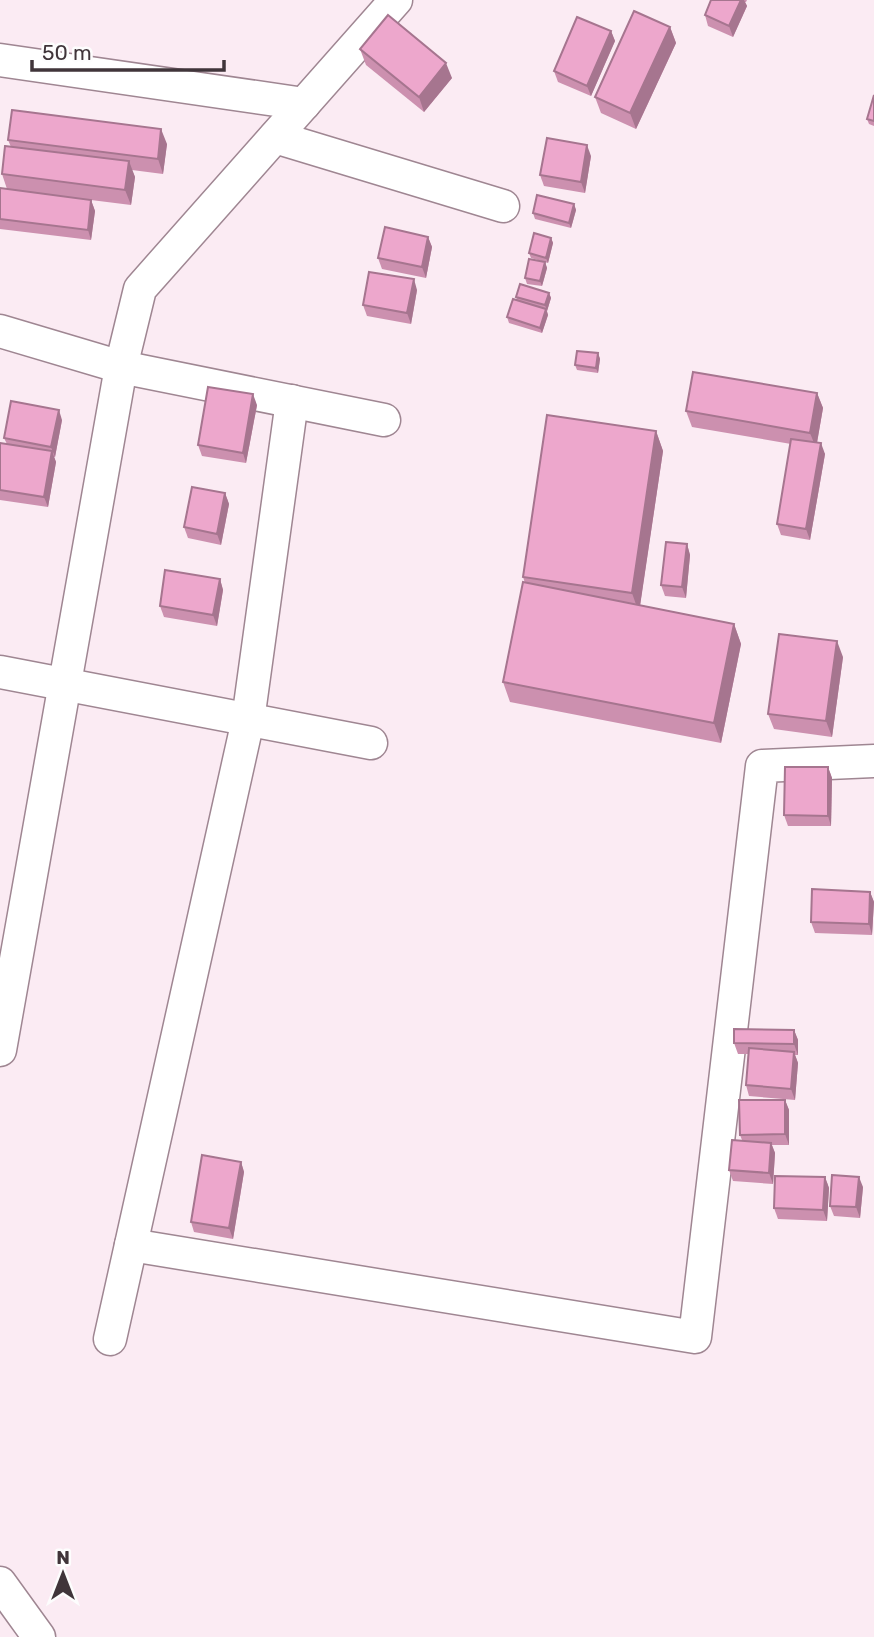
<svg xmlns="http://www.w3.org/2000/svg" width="874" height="1637" font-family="Rubik,sans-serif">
<rect width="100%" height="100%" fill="#fbebf3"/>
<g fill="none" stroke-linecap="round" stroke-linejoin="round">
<g stroke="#9f8692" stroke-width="35">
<g id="street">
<path d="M0 60 304 104"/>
<path d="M275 137 503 206"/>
<path d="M0 331 121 367 384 420"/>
<path d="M0 672 371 743"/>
<path d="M0 1050 121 367 140 289 396 0"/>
<path d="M131 1245 695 1337 762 766 874 761"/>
<path d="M110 1339 248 720 292 401"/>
<path d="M0 1583 39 1637"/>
</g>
</g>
<use href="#street" stroke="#fff" stroke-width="32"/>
</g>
<g fill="#cc90af">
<path d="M711 0H747L746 2H745L747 6 733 37 708 26 705 15Z"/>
<path d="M670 27 676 43 636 129 601 113 595 97Z"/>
<path d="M611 31 615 41 591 96 558 82 554 71Z"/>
<path d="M360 49 452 78 424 112 366 65Z"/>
<path d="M874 95V126L869 124 867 119Z"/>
<path d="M8 140 167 144 163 174 132 170 135 177 131 205 91 200 95 211 91 240 0 229V188L7 189 2 174 11 147Z"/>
<path d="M591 156 585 193 544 186 540 175Z"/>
<path d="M574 204 576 210 571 228 535 219 533 213Z"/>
<path d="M428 237 432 247 426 278 382 269 378 258Z"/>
<path d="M551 238 553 243 548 263 531 258 529 253Z"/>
<path d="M545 262 547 268 542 286 527 284 525 278Z"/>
<path d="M417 290 411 324 367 316 363 305Z"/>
<path d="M549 293 551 298 547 311 548 315 542 333 509 323 507 317 517 300 516 297Z"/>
<path d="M598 353 600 359 598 373 577 370 575 365Z"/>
<path d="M817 393 823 408 817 443 825 454 810 540 781 535 777 524 791 444 692 427 686 411Z"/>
<path d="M257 405 246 463 202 456 198 445Z"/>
<path d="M62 420 55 457H54L56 462 48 507 0 500V443L7 444 4 438Z"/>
<path d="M656 431 663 451 640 605 734 624 741 644 721 743 510 702 503 682 525 583 523 577Z"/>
<path d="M225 493 229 504 221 545 188 538 184 527Z"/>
<path d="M687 544 690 555 686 598 665 596 661 585Z"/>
<path d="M220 579 223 590 217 626 164 617 160 606Z"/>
<path d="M843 657 832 737 774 729 768 714Z"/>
<path d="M828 767 832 778 831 826H788L784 815Z"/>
<path d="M870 892 874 902 872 935 815 933 811 922Z"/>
<path d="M794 1030 798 1040V1055H795L798 1063 795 1100 749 1096 746 1085 748 1054H738L734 1043Z"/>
<path d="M785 1100 789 1110V1145H772L775 1153 773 1184 733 1181 729 1170 742 1140 740 1135Z"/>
<path d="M241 1162 244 1172 233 1239 194 1232 191 1222Z"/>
<path d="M825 1177 829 1188 827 1221 778 1219 774 1208Z"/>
<path d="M863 1187 860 1218 834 1216 830 1206Z"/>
</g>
<g fill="#a6758f">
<path d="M741 0H744L747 6 733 37 729 26Z"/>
<path d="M670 27 676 43 636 129 630 113Z"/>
<path d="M611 31 615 41 591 96 587 86Z"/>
<path d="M446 63 452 78 424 112 419 97Z"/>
<path d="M161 129 167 144 163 174 158 159Z"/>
<path d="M587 145 591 156 585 193 581 182Z"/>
<path d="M129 161 135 177 131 205 125 190Z"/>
<path d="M91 200 95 211 91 240 88 230Z"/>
<path d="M574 204 576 210 571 228 569 223Z"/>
<path d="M428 237 432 247 426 278 422 267Z"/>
<path d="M551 238 553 243 548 263 546 258Z"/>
<path d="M545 262 547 268 542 286 540 281Z"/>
<path d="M414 279 417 290 411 324 407 313Z"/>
<path d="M549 293 551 298 547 311 545 305Z"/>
<path d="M546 309 548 315 542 333 540 328Z"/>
<path d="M598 353 600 359 598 373 596 368Z"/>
<path d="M817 393 823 408 816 448 810 433Z"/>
<path d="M253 394 257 405 246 463 243 453Z"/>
<path d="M59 410 62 420 55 457 51 447Z"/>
<path d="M656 431 663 451 639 613 632 593Z"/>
<path d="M821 443 825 454 810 540 806 529Z"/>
<path d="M52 451 56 462 48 507 44 497Z"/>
<path d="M225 493 229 504 221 545 217 534Z"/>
<path d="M687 544 690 555 686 598 682 587Z"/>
<path d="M220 579 223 590 217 626 213 615Z"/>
<path d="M734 624 741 644 721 743 714 723Z"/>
<path d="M837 641 843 657 832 737 826 721Z"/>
<path d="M828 767 832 778 831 826 828 816Z"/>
<path d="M870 892 874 902 872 935 869 924Z"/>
<path d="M794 1030 798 1040V1055L794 1044Z"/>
<path d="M794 1052 798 1063 795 1100 791 1089Z"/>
<path d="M785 1100 789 1110V1145L785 1134Z"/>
<path d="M771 1143 775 1153 773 1184 769 1173Z"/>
<path d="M241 1162 244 1172 233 1239 229 1228Z"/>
<path d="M825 1177 829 1188 827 1221 823 1210Z"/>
<path d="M859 1177 863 1187 860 1218 856 1207Z"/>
</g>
<g fill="#eda7cc" stroke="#a6758f" stroke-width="2">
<path d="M711 0H741L729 26 705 15Z"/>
<path d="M634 11 670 27 630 113 595 97Z"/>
<path d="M388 15 446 63 419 97 360 49Z"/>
<path d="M577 17 611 31 587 86 554 71Z"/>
<path d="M874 95V121L867 119Z"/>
<path d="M12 110 161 129 158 159 8 140Z"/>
<path d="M547 138 587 145 581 182 540 175Z"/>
<path d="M5 146 129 161 125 190 2 174Z"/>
<path d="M0 188 91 200 88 230 0 219Z"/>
<path d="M537 195 574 204 569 223 533 213Z"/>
<path d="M385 227 428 237 422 267 378 258Z"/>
<path d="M534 233 551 238 546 258 529 253Z"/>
<path d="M529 259 545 262 540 281 525 278Z"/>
<path d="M369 272 414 279 407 313 363 305Z"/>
<path d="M520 284 549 293 545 305 516 297Z"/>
<path d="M513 299 546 309 540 328 507 317Z"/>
<path d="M577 351 598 353 596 368 575 365Z"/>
<path d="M693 372 817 393 810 433 686 411Z"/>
<path d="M208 387 253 394 243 453 198 445Z"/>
<path d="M11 401 59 410 51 447 4 438Z"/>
<path d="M547 415 656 431 632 593 523 577Z"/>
<path d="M791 439 821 443 806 529 777 524Z"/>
<path d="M0 443 52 451 44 497 0 490Z"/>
<path d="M192 487 225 493 217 534 184 527Z"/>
<path d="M666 542 687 544 682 587 661 585Z"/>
<path d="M165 570 220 579 213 615 160 606Z"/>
<path d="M523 582 734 624 714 723 503 682Z"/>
<path d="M779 634 837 641 826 721 768 714Z"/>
<path d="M785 767H828V816L784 815Z"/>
<path d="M812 889 870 892 869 924 811 922Z"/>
<path d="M734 1029 794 1030V1044L734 1043Z"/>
<path d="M749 1048 794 1052 791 1089 746 1085Z"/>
<path d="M739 1100H785V1134L740 1135Z"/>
<path d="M732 1140 771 1143 769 1173 729 1170Z"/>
<path d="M202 1155 241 1162 229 1228 191 1222Z"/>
<path d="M832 1175 859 1177 856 1207 830 1206Z"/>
<path d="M775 1176 825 1177 823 1210 774 1208Z"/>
</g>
<g transform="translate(63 1574)" stroke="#fdfdfd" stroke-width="5" paint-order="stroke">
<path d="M0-5L12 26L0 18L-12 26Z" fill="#40353a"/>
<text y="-10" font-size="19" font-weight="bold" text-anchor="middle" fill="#40353a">N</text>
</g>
<path d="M32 60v10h192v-10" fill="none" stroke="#40353a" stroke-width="3.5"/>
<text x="42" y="60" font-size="21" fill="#40353a" stroke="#fdfdfd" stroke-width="5" paint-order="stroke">50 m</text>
</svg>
